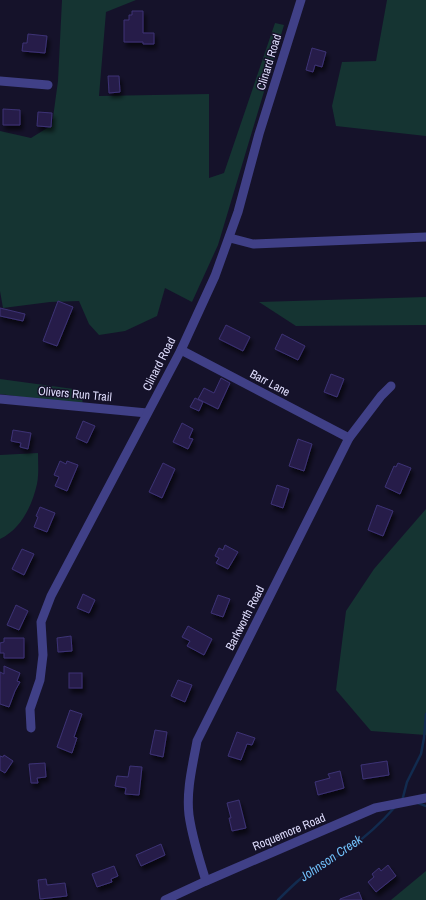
<svg xmlns="http://www.w3.org/2000/svg" width="426" height="900" font-family="'Archivo Narrow',sans-serif">
<defs>
<filter id="shadow"><feDropShadow dx="2.5" dy="4.5" stdDeviation="2" flood-color="#0009"/></filter>
</defs>
<rect width="100%" height="100%" fill="#15122a"/>
<g fill="#153432">
<path d="M62 0H136L106 12 99 96 209 94V178L224 173 275 23 284 25 218 245 192 302 165 288 157 316 125 331 99 335 89 324 79 301 50 302 3 308 0 291V131L31 138 52 125 58 81Z"/>
<path d="M387 0H426V136L336 126 332 106 342 62 376 61Z"/>
<path d="M426 297V325L296 326 259 302Z"/>
<path d="M0 379 81 390 83 405 0 394Z"/>
<path d="M38 453C38 463 39 474 37 484 32 506 21 529 0 539V455Z"/>
<path d="M426 509V735L371 731 336 690 346 611 374 569Z"/>
<path d="M426 871V900H391Z"/>
</g>
<g fill="none" stroke-linecap="round" stroke-linejoin="round">
<g stroke="#122b4f" stroke-width="2.5">
<path d="M402 801 407 782 421 754 424 738 426 714"/>
<path d="M418 803 426 806"/>
<path d="M278 900C291 887 304 874 320 865 328 860 337 857 345 852 363 839 381 823 395 807"/>
</g>
</g>
<g fill="#261f4a" stroke="#3d3275" filter="url(#shadow)">
<path d="M132 11H143V33H154V44H143V42H124V20H129V15H132Z"/>
<path d="M28 34 47 36 45 53 22 51 23 43H27Z"/>
<path d="M312 48 326 52 322 67 315 65 313 72 306 70Z"/>
<path d="M108 76H119L120 92 109 93Z"/>
<path d="M3 109 20 110V125H3Z"/>
<path d="M38 112 52 113 51 127 37 126Z"/>
<path d="M58 301 73 307 57 346 43 341Z"/>
<path d="M0 308 25 314 23 321 0 316Z"/>
<path d="M226 325 250 337 243 351 219 339Z"/>
<path d="M282 334 305 346 298 360 275 349Z"/>
<path d="M331 374 344 379 337 397 324 392Z"/>
<path d="M221 378 230 383 218 409 198 399 204 388 214 393Z"/>
<path d="M195 398 203 402 199 411 190 407Z"/>
<path d="M83 421 95 426 87 443 76 438Z"/>
<path d="M182 423 193 429 189 438 193 439 188 449 173 442Z"/>
<path d="M13 430 31 433 28 449 20 447 21 443 11 441Z"/>
<path d="M298 439 312 444 304 471 289 466Z"/>
<path d="M60 461 66 464 67 461 78 465 67 491 55 486 59 477 54 475Z"/>
<path d="M163 463 175 469 162 498 149 492Z"/>
<path d="M398 463 411 468 400 494 385 487 394 466 396 467Z"/>
<path d="M277 485 289 489 283 508 271 504Z"/>
<path d="M377 505 393 511 383 536 368 530Z"/>
<path d="M40 507 55 513 47 532 34 527 38 517 36 516Z"/>
<path d="M225 545 238 552 228 569 216 563 219 558 215 556 219 548 223 550Z"/>
<path d="M22 549 34 554 24 575 12 569Z"/>
<path d="M83 594 95 600 89 613 77 608Z"/>
<path d="M218 595 230 599 223 617 211 613Z"/>
<path d="M16 605 28 611 19 630 7 625Z"/>
<path d="M188 626 212 639 204 655 187 646 190 641 182 637Z"/>
<path d="M71 636 72 651 58 652 57 638Z"/>
<path d="M4 638H24V658H4V653H0V643L4 642Z"/>
<path d="M4 666 20 673 17 681 20 682 15 691 9 707 0 704V672L4 674Z"/>
<rect x="69" y="673" width="13" height="15"/>
<path d="M178 680 192 685 185 702 171 696Z"/>
<path d="M70 710 82 714 74 737 77 738 72 753 57 747Z"/>
<path d="M155 730 167 732 163 757 150 754Z"/>
<path d="M237 732 255 738 252 745 247 744 241 760 228 756Z"/>
<path d="M4 755 13 761 5 773 0 770V756L3 757Z"/>
<path d="M387 761 389 775 363 779 361 765Z"/>
<path d="M45 763 46 777 37 778 38 783H31L29 764Z"/>
<path d="M130 766 142 767 139 795 125 794 126 788 115 786 117 776 128 777Z"/>
<path d="M340 771 344 788 318 795 315 782 330 778 328 774Z"/>
<path d="M239 800 246 828 232 831 229 818H231L227 803Z"/>
<path d="M161 844 165 855 141 866 136 855Z"/>
<path d="M388 865 396 876 376 892 368 882 374 877 372 874 379 868 381 871Z"/>
<path d="M114 866 118 876 111 879 112 882 97 887 92 874Z"/>
<path d="M46 879 47 885 65 883 67 896 40 899 38 880Z"/>
<path d="M359 892 362 900H340V899Z"/>
</g>
<g fill="none" stroke-linecap="round" stroke-linejoin="round">
<g stroke="#404087" stroke-width="9">
<path d="M0 81 48 85"/>
<path d="M230 238 253 244 426 237"/>
<path d="M181 350 349 438"/>
<path d="M0 399 147 413"/>
<path d="M31 728 30 709 40 680 43 655 41 622 51 596 181 350 215 276 238 212 259 134 301 0"/>
<path d="M206 881C199 859 192 837 189 815 186 790 193 764 197 741L349 438 381 396 391 386"/>
<path d="M165 900 206 881 375 808 426 798"/>
</g>
</g>
<g text-anchor="middle" dominant-baseline="central" stroke-width="3" stroke-linejoin="round" paint-order="stroke">
<g font-size="12" fill="#dfddfd" stroke="#15122a">
<text transform="translate(269 62) rotate(-73)">Clinard Road</text>
<text transform="translate(159 364) rotate(-63)">Clinard Road</text>
<text transform="translate(270 383) rotate(28)">Barr Lane</text>
<text transform="translate(75 394) rotate(5)">Olivers Run Trail</text>
<text transform="translate(245 618) rotate(-63)">Barkworth Road</text>
<text transform="translate(289 832) rotate(-23)">Roquemore Road</text>
</g>
<g font-size="13" font-style="italic" fill="#70bff9" stroke="#15122a">
<text transform="translate(331 858) rotate(-34)">Johnson Creek</text>
</g>
</g>
</svg>
